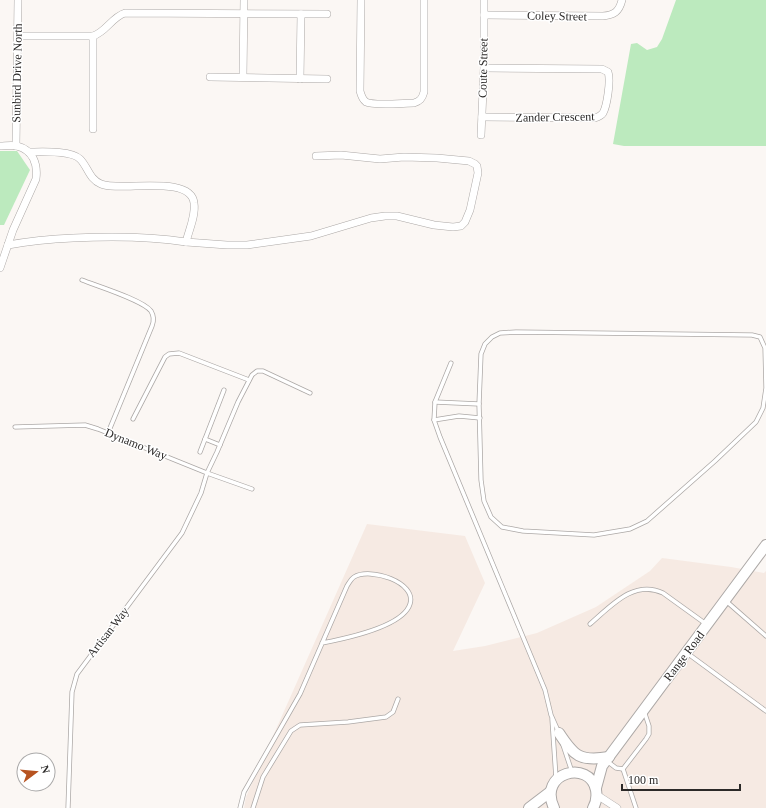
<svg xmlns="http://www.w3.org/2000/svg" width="766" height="808" font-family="'Times New Roman',serif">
<rect width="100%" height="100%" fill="#fbf7f4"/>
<path fill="#f6eae3" d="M367 524 465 536 485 583 453 651 485 646 537 633 596 607 650 571 662 558 731 567 764 573 766 571V808H244L246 797Z"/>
<g fill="#bceabe">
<path d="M676 0H766V146H624L613 144 631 44 637 43 647 50 657 47 662 39Z"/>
<path d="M0 151H17L30 170 4 225H0Z"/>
</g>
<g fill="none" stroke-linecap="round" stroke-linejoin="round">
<g stroke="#aca8a6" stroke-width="5">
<g id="service">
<path d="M82 280C97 286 143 300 151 311 154 316 154 321 152 326L108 433"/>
<path d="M516 332 752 335 760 337 765 348 766 388 763 408 756 422 715 461 647 521 630 529 594 535 523 531 502 527 491 517 484 501 481 480 479 404 481 354 485 344 492 337 500 333Z"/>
<path d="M451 363 435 402 434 420 440 437 545 690 551 715 559 733"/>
<path d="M435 402 479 404"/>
<path d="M133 419 165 357 169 354 179 353 249 380"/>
<path d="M434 420 459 416 480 418"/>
<path d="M15 427 85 425 98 429 207 473 252 489"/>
<path d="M205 439 220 445"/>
<path d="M200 452 224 390"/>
<path d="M726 601 766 636"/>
<path d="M590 624C611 606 634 579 663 593L706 624"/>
<path d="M687 653 766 711"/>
<path d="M552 719 556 778"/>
<path d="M563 745 572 772"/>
<path d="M607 761 616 768 623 769 646 739 649 734V726L644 711"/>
<path d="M623 769 636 808"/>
<path d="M68 808 72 692 77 674 182 533 201 493 207 473 217 452 238 402 252 375 257 371H263L310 393"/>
<path d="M240 808 244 792 300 694 347 586C349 583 351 579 354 577 370 567 417 582 410 604 403 627 343 639 322 643"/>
<path d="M253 808 263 777 291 731 300 725 348 722 386 717 393 712 398 699"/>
</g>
</g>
<g stroke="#aca8a6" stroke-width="8">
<g id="minor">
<path d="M361 0 360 91C361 95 362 99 366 102 373 106 404 103 414 103 420 101 422 99 424 92V0"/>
<path d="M484 15 603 16C614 15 619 12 622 0"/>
<path d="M18 36H93C106 32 112 17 125 13L327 14"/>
<path d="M210 77 327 79"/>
<path d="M243 77 244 0"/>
<path d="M300 79 301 14"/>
<path d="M482 117 595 118C598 117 601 116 603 113 607 106 611 80 608 72L602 69 484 68"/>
<path d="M93 129V36"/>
<path d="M481 135 484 68V0"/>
<path d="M0 146C5 146 12 145 17 146 33 150 38 164 36 179L13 230 0 268"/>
<path d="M16 146 18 0"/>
<path d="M186 242 227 245H247L311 236 371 218 385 216H397L434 225 453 227 461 226 465 222 470 210 478 173 477 166 475 164 469 161 437 158 404 157 380 159 341 155 316 156"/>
<path d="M8 245C30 241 51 239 73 238 112 236 147 236 186 242 189 230 196 215 194 203 191 174 120 192 101 184 89 179 88 167 80 159 71 150 40 152 29 152"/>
<path d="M597 795 617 808"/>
</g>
</g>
<g stroke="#aca8a6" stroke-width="12">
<g id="secondary">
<path d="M559 733C574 756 580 762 609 757"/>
<path d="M596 788 602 766 766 545"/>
<path d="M529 808 550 792"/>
<path d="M554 808C537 772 590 759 596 790 597 796 596 803 593 808"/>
</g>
</g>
<use href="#service" stroke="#fff" stroke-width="3.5"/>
<use href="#minor" stroke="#fff" stroke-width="7"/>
<use href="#secondary" stroke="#fff" stroke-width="10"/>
</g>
<g text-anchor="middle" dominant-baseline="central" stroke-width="3" stroke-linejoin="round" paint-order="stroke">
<g font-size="12" fill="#2b2928" stroke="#fff">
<text transform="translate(557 16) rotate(1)">Coley Street</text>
<text transform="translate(483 68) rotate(-89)">Coute Street</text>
<text transform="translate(17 73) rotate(-89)">Sunbird Drive North</text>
<text transform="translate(555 117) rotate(-1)">Zander Crescent</text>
<text transform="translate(136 444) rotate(22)">Dynamo Way</text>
<text transform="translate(108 632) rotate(-52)">Artisan Way</text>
<text transform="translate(684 656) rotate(-53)">Range Road</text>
</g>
</g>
<g transform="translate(36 772) rotate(74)"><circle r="19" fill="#ffffff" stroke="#aaa9a9"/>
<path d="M0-3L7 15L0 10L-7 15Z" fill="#b75320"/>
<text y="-6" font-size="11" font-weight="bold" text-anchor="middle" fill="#2b2928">N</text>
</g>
<path d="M622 784v6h118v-6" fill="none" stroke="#2b2928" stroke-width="2"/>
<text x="628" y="784" font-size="12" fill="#2b2928" stroke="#ffffff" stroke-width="3" paint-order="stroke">100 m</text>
</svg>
